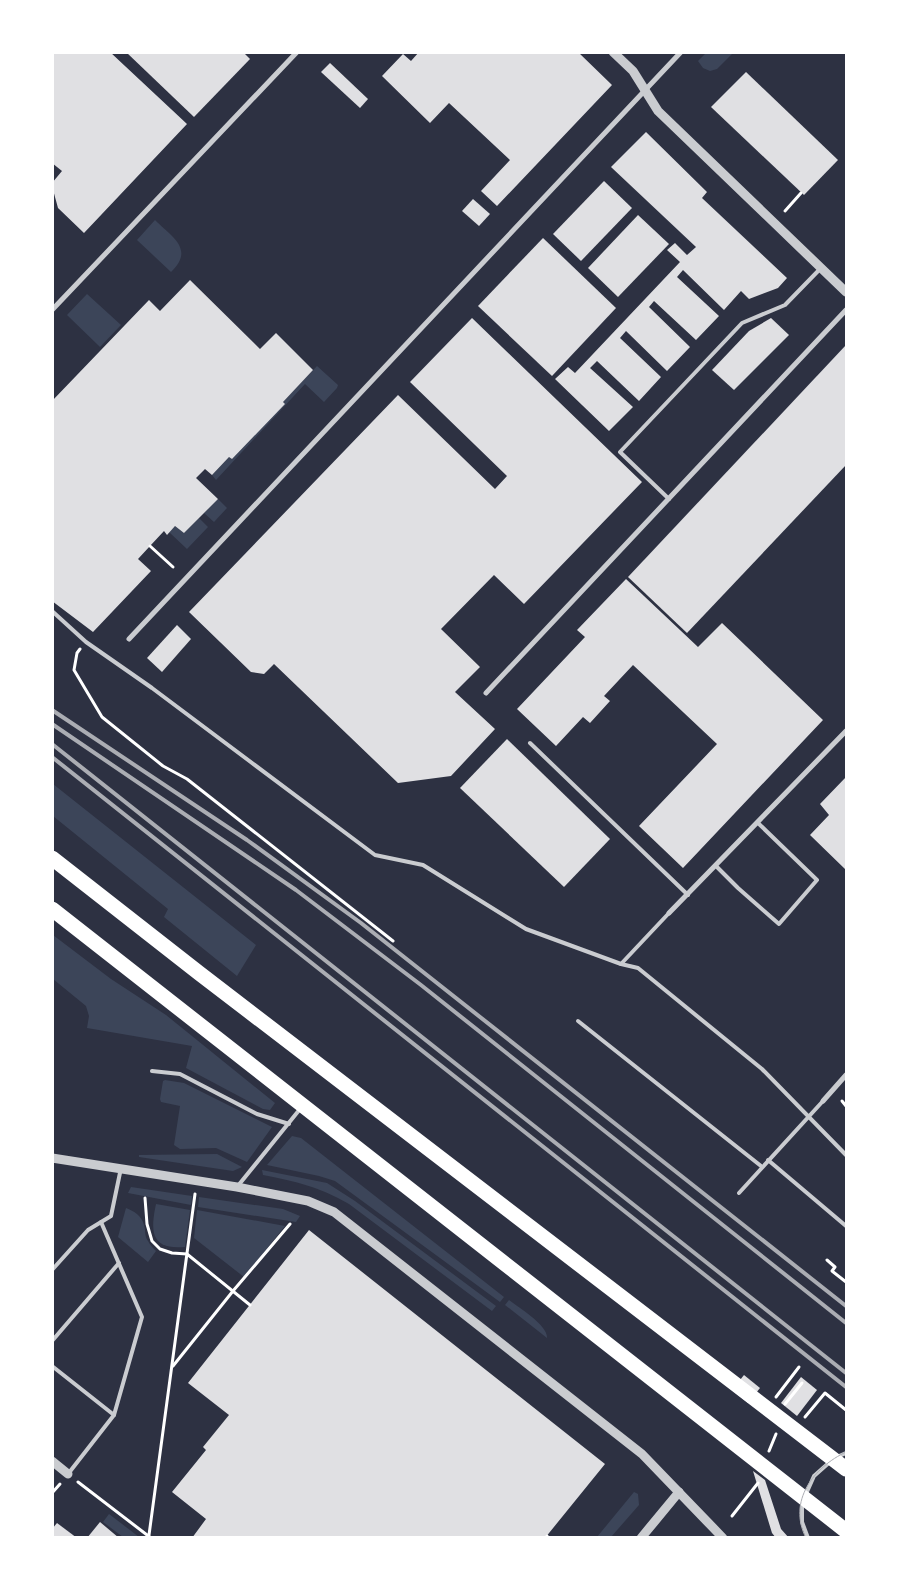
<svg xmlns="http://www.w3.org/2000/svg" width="899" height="1590" font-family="Figtree,sans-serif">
<rect width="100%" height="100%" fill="#2d3142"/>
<g fill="#3c4559">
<path d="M707 52H733V53L717 69 710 71 703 68 698 61Z"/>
<path d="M155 220C172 237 195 249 171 272L137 240Z"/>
<path d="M87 294 121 325 100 347 67 315Z"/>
<path d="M317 366 338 385 337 388 324 402 305 384 216 480 212 475 229 457 232 459 285 404 283 402Z"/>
<path d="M218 499 227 508 214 522 204 513Z"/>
<path d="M199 518 208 527 187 549 169 532 175 526 184 533Z"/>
<path d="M53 784 256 945 237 976 164 917 168 909 53 816Z"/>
<path d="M53 935 111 979 166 1015 275 1103 270 1110 263 1109 186 1068 192 1046 87 1028 89 1016 86 1006 53 979Z"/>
<path d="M165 1080 184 1083 272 1127 247 1162 216 1148 180 1149 174 1145 180 1106 161 1102 160 1099 163 1081Z"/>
<path d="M292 1136 301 1138 504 1297 500 1302 335 1181 319 1176 267 1165Z"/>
<path d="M217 1154 242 1167 233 1171 139 1157V1155Z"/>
<path d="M262 1170 327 1183 355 1201 496 1306 492 1311 349 1204C317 1186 298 1182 263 1175Z"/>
<path d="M131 1187 192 1196 191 1205 128 1193Z"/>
<path d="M199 1197 283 1209 300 1216 296 1222 198 1207Z"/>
<path d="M156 1204 190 1210 185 1247C151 1250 150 1232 156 1204Z"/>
<path d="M126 1208C134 1211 142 1216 144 1225 146 1230 144 1236 148 1241 150 1245 153 1248 156 1251L148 1262 118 1237Z"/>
<path d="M197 1210 285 1226 244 1277 194 1238Z"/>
<path d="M509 1300C519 1308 548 1325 547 1338L505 1305Z"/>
<path d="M634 1492 638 1494 639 1505 611 1537H597Z"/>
<path d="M109 1514 139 1537H123L103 1522Z"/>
</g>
<g fill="#e0e0e3">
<path d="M52 52H110L187 124 84 233 58 208 52 186V183L62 171 52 163Z"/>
<path d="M126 52H243L250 59 194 117Z"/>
<path d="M419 52H578L612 85 497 206 481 191 510 160 449 103 430 123 382 76 403 54 411 61Z"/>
<path d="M330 63 368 99 360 108 321 72Z"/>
<path d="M746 72 838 160 804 195 711 107Z"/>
<path d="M646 132 707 192 702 198 787 278 778 288 749 299 741 291 724 310 683 270 677 277 719 316 696 340 654 301 649 307 690 347 667 371 626 331 620 338 661 377 639 401 597 361 590 368 633 407 609 431 555 379 568 367 575 373 680 262 667 250 675 243 687 255 696 247 611 167Z"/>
<path d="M604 181 632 208 581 261 553 234Z"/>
<path d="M473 199 490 214 479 226 462 211Z"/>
<path d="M638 215 669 244 618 297 588 268Z"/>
<path d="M543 238 616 308 552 376 478 306Z"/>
<path d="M190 280 260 349 276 333 313 370 283 402 285 404 232 459 229 457 212 475 205 469 196 478 218 499 184 533 175 526 167 535 164 531 150 546 138 559 151 571 93 632 52 601V401L149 300 160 311Z"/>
<path d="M472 318 642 482 524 604 494 575 441 629 480 667 455 692 495 729 451 776 398 783 274 664 264 674 251 672 189 612 398 395 495 489 507 476 410 382Z"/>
<path d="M771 318 789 335 734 390 712 370 749 331Z"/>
<path d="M846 345V465L687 633 628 577Z"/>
<path d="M626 579 698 647 722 623 823 720 683 868 639 826 717 744 633 665 604 696 610 701 590 723 583 717 556 746 517 709 585 637 577 630Z"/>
<path d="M177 625 191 639 162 672 147 658Z"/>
<path d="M507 739 610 839 564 887 460 788Z"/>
<path d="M846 777V870L810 835 829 815 820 804Z"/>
<path d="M309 1230 605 1464 545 1538H192L206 1519 172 1492 206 1450 203 1447 229 1415 188 1383Z"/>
<path d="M744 1375 760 1388 748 1403 732 1390Z"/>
<path d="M801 1377 817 1390 797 1416 781 1403Z"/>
<path d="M753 1471 765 1480 781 1529 789 1538H776L772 1533Z"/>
<path d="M100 1522 119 1538H87Z"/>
<path d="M57 1523 77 1538H52V1529Z"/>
</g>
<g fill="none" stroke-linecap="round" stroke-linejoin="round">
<g stroke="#fff" stroke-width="3">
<path d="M785 211 801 193"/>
<path d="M150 546 173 567"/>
<path d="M80 649 77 653 74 670 102 717 163 766 187 779 393 941"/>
<path d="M842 1101 846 1106"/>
<path d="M145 1198 147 1224 152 1241 160 1249 172 1253 187 1254 250 1305"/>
<path d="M827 1260 835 1267 832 1271 846 1282"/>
<path d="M173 1366 233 1291 290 1224"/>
<path d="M776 1397 799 1367"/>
<path d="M785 1404 802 1383"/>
<path d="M805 1417 825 1393 846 1410"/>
<path d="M769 1451 776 1434"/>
<path d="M78 1482 151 1538"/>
<path d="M52 1493 60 1484"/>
<path d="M732 1516 758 1483"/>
<path d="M149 1535 195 1194"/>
<path d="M547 1536 548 1538"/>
</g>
<g stroke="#caccd0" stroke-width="4">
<path d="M669 499 620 452 742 323 785 305 820 269"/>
<path d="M52 611 86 642 152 688 375 855 423 865 526 929 621 964 669 913"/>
<path d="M530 743 688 895"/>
<path d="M716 866 738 888 779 924 817 880 758 823"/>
<path d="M621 964 638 968 762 1069 846 1155"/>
<path d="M578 1021 761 1166"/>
<path d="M152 1071 180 1074 257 1114 289 1124"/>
<path d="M768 1160 846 1226"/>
<path d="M237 1187 300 1109"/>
<path d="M739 1193 823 1101"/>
<path d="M52 1270 88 1230 111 1216 121 1168"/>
<path d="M52 1341 119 1263"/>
<path d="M52 1366 114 1415"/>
<path d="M837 1457 846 1453"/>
<path d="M68 1474 114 1415 142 1317 101 1222"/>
<path d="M806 1494 814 1476 831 1461"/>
<path d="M802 1503V1522L808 1538"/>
</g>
<g stroke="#caccd0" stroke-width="5">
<path d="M52 310 297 52"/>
<path d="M129 639 681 52"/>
<path d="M486 693 846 310"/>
<path d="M669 913 846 731"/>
<path d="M823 1101 846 1075"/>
</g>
<g stroke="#caccd0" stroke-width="9">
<path d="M613 52 633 71 658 111 846 292"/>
<path d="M52 1158 237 1187 308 1201 334 1212 642 1454 723 1538"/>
<path d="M52 1461 68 1474"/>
<path d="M641 1538 679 1492"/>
</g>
<g stroke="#fff" stroke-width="15">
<path d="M52 858 199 973 846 1469"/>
<path d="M52 909 846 1531"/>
</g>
<path stroke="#abadb3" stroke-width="1" d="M806 1538C787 1501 814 1467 846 1452"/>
<g stroke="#abadb3" stroke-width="4">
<path d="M52 710 247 840 361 923 846 1306"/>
<path d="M52 724 296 890 421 985 846 1323"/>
<path d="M52 744 846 1373"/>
<path d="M52 757 846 1387"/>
</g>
</g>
<rect width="899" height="1590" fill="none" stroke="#ffffff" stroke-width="108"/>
</svg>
